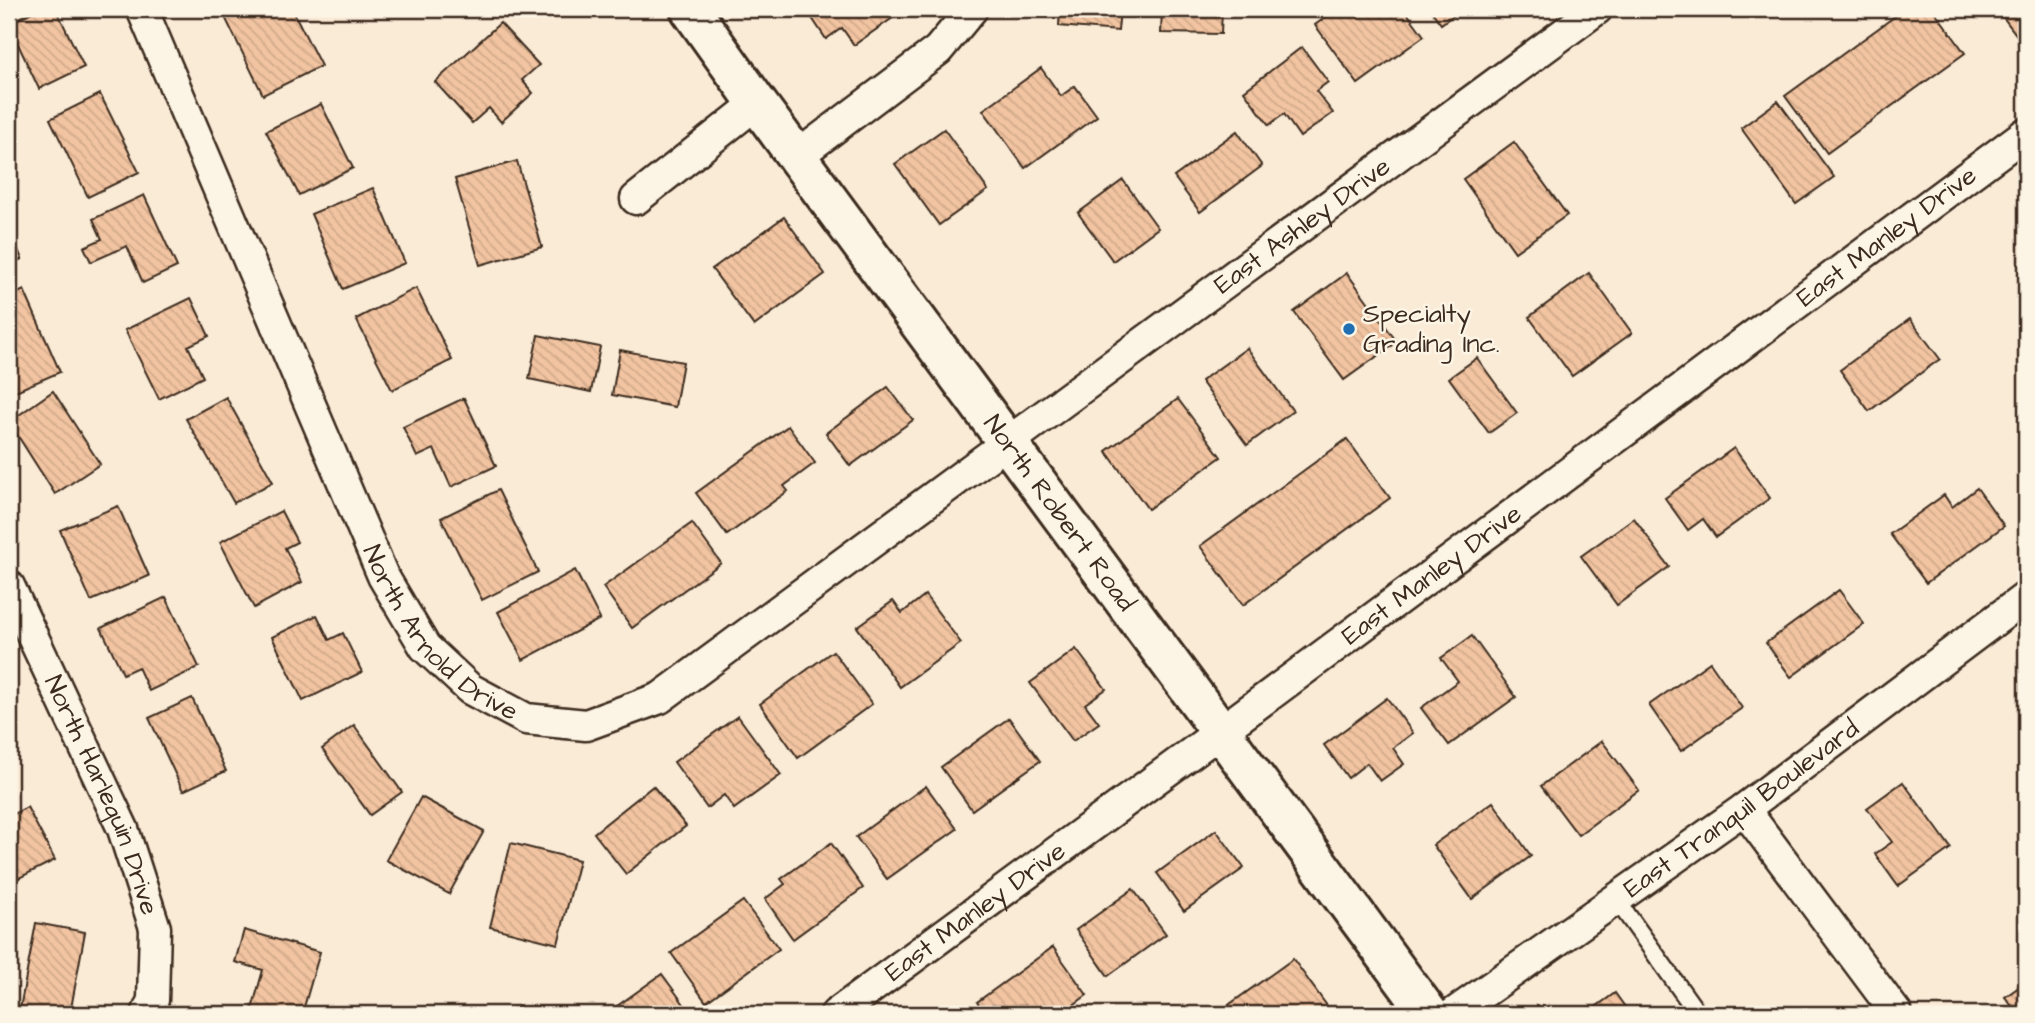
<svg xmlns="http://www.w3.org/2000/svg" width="2035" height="1023" font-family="'Architects Daughter',sans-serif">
<defs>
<pattern id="building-back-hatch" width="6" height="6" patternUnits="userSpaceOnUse" patternTransform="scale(1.75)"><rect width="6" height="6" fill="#f2c4a1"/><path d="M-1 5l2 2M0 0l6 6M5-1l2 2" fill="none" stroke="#d0a98a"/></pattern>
</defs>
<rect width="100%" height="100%" fill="#faebd7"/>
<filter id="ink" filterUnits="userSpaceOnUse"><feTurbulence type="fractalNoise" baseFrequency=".0143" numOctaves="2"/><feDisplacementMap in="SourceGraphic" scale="14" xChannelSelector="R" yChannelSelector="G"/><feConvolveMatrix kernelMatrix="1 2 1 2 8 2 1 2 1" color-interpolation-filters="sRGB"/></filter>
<g filter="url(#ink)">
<g fill="url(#building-back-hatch)" stroke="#3b2a1e" stroke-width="2">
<path d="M38 9H56L84 67 39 89 9 25V23Z"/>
<path d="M237 9H292L321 66 263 95 224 15Z"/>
<path d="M806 9H903L904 10 854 45 842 28 826 39Z"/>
<path d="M1060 9H1120L1118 31 1059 26Z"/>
<path d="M1162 9H1222L1221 34 1161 33Z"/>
<path d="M1337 9H1404L1424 36 1358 84 1315 25Z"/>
<path d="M1430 9H1462L1441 24Z"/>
<path d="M1905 9H1933L1965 53 1827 153 1785 96Z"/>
<path d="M1997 9H2026V37L2021 41Z"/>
<path d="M500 23 539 65 522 80 533 93 501 122 489 108 472 123 435 82Z"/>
<path d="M1302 47 1328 82 1316 91 1333 113 1300 137 1284 114 1269 125 1244 91Z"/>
<path d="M1041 68 1061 96 1075 86 1097 116 1025 168 983 110Z"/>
<path d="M100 94 139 172 88 197 50 119Z"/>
<path d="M1778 101 1834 177 1796 204 1741 128Z"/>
<path d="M321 104 353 168 299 195 266 131Z"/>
<path d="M944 129 988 190 939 225 895 164Z"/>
<path d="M1237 131 1262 166 1200 212 1174 177Z"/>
<path d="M1514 142 1567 215 1515 252 1463 179Z"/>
<path d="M517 161 542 247 480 265 455 179Z"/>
<path d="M1123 180 1158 228 1113 261 1078 213Z"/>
<path d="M373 188 405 263 343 289 311 214Z"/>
<path d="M144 195 177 267 143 283 127 246 91 262 84 247 102 239 93 219Z"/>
<path d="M784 217 825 274 754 326 712 269Z"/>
<path d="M9 229 22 259 9 265Z"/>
<path d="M1347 273 1397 342 1344 380 1294 312Z"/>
<path d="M1589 273 1632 333 1572 376 1529 317Z"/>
<path d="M416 288 452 360 392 390 356 319Z"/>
<path d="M24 290 60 372 9 394V297Z"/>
<path d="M191 298 209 336 188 346 203 377 159 399 125 330Z"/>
<path d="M1910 319 1940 359 1869 411 1840 370Z"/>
<path d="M538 335 600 347 591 392 529 379Z"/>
<path d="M1247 348 1293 411 1247 445 1201 381Z"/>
<path d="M620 350 683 362 675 407 612 395Z"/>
<path d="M1477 358 1517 413 1489 433 1449 378Z"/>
<path d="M888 387 913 420 850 466 826 433Z"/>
<path d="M53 391 100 464 55 494 9 422Z"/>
<path d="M226 397 273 482 234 503 186 419Z"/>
<path d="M464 398 496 466 451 487 434 449 417 457 403 427Z"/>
<path d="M1178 399 1221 457 1148 509 1106 451Z"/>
<path d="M788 426 815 463 784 486 788 491 727 535 696 493Z"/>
<path d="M1347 439 1390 498 1243 605 1200 546Z"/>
<path d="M1734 448 1770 498 1716 537 1703 519 1688 530 1665 498Z"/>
<path d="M1977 488 2004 526 1926 583 1890 534 1944 495 1952 507Z"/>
<path d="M498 490 538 572 482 600 441 518Z"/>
<path d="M118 506 149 576 91 601 60 530Z"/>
<path d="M281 511 297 542 285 548 302 582 254 608 220 542Z"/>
<path d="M1634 518 1669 567 1617 605 1581 556Z"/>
<path d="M692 523 721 563 632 628 603 587Z"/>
<path d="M575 570 600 619 523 660 498 612Z"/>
<path d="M1839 590 1864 624 1791 677 1766 643Z"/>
<path d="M925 595 961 643 900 687 857 627 893 601 902 613Z"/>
<path d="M166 597 199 667 149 691 138 667 123 674 101 628Z"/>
<path d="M317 615 329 640 343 633 362 672 303 701 272 637Z"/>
<path d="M1472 636 1516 697 1449 745 1421 708 1458 681 1441 658Z"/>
<path d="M1076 649 1106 689 1085 704 1099 723 1073 741 1030 683Z"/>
<path d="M833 651 872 704 798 758 760 704Z"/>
<path d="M1710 662 1742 708 1681 751 1649 705Z"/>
<path d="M192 698 226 771 183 791 149 718Z"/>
<path d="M1387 698 1413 733 1393 748 1404 764 1380 781 1367 763 1348 778 1324 745Z"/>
<path d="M738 716 781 775 734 809 724 795 707 808 674 762Z"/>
<path d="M1009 718 1040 761 972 810 941 767Z"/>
<path d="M354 725 402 792 370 815 322 749Z"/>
<path d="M1602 741 1639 790 1578 835 1541 786Z"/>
<path d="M1903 782 1951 848 1898 886 1875 854 1892 842 1867 808Z"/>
<path d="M653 786 686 826 626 874 594 833Z"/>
<path d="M926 786 957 829 887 879 856 837Z"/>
<path d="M421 797 484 831 449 894 386 860Z"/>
<path d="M1493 802 1531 856 1472 899 1433 845Z"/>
<path d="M27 807 55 860 9 883V816Z"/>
<path d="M1216 830 1244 868 1184 911 1157 873Z"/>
<path d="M511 843 579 860 558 944 490 927Z"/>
<path d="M831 843 863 888 793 939 765 899 785 884 781 879Z"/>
<path d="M1133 889 1166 934 1108 976 1076 930Z"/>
<path d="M743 901 779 949 706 1002 671 953Z"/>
<path d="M36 923 85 932 70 1014H19Z"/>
<path d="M244 930 320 952 302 1014H257L251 1013 263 970 235 962Z"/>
<path d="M1053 947 1087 995 1061 1014H986L977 1002Z"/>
<path d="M1293 959 1330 1010 1324 1014H1227L1223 1009Z"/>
<path d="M662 974 691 1014H606Z"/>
<path d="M2026 982V1014H2018L2005 997Z"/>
<path d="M1615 993 1630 1014H1586Z"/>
</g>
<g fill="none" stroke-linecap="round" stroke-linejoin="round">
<g stroke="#3b2a1e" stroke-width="21">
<path id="service" d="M1616 899 1698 1014"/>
</g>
<g stroke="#3b2a1e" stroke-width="35">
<g id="minor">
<path id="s1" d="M142 9 383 576 425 647 470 689 526 719 586 725 660 698 1597 9"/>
<path d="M796 157 938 50 972 9"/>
<path d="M636 199 757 103"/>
<path id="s2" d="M9 586 123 829 155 928 153 1000 147 1014"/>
<path d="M1744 809 1897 1014"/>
<path id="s3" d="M836 1014 1220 732 2026 133"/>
<path id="s4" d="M1453 1014 1744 809 2026 597"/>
</g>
</g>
<g stroke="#3b2a1e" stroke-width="44">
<g id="secondary">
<path id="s5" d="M690 9 757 103 1429 1014"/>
</g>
</g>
<use href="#service" stroke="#fcf5e5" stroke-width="16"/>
<use href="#minor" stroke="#fcf5e5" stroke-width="30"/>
<use href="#secondary" stroke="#fcf5e5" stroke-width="38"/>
</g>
</g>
<circle fill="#1f6fb2" stroke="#fcf5e5" stroke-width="2.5" cx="1349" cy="329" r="7"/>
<g text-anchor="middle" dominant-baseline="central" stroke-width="5" stroke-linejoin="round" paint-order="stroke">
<g font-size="26" fill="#3b2a1e" stroke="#fcf5e5">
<text stroke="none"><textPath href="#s1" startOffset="1760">East Ashley Drive</textPath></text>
<text stroke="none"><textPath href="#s3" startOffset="1307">East Manley Drive</textPath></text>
<text stroke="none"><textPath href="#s5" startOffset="625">North Robert Road</textPath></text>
<text stroke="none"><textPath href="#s3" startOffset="740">East Manley Drive</textPath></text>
<text stroke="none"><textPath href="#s1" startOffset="698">North Arnold Drive</textPath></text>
<text stroke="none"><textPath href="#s2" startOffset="229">North Harlequin Drive</textPath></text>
<text stroke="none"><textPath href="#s4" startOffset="354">East Tranquil Boulevard</textPath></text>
<text stroke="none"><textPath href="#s3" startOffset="173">East Manley Drive</textPath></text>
</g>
<g font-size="26" fill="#3b2a1e" stroke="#fcf5e5" text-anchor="start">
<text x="1363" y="314">Specialty<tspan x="1363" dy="30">Grading Inc.</tspan></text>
</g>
</g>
<rect width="2035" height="1023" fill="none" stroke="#fcf5e5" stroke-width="35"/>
<rect x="18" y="18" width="2000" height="988" fill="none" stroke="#3b2a1e" stroke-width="2.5" filter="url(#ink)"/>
</svg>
